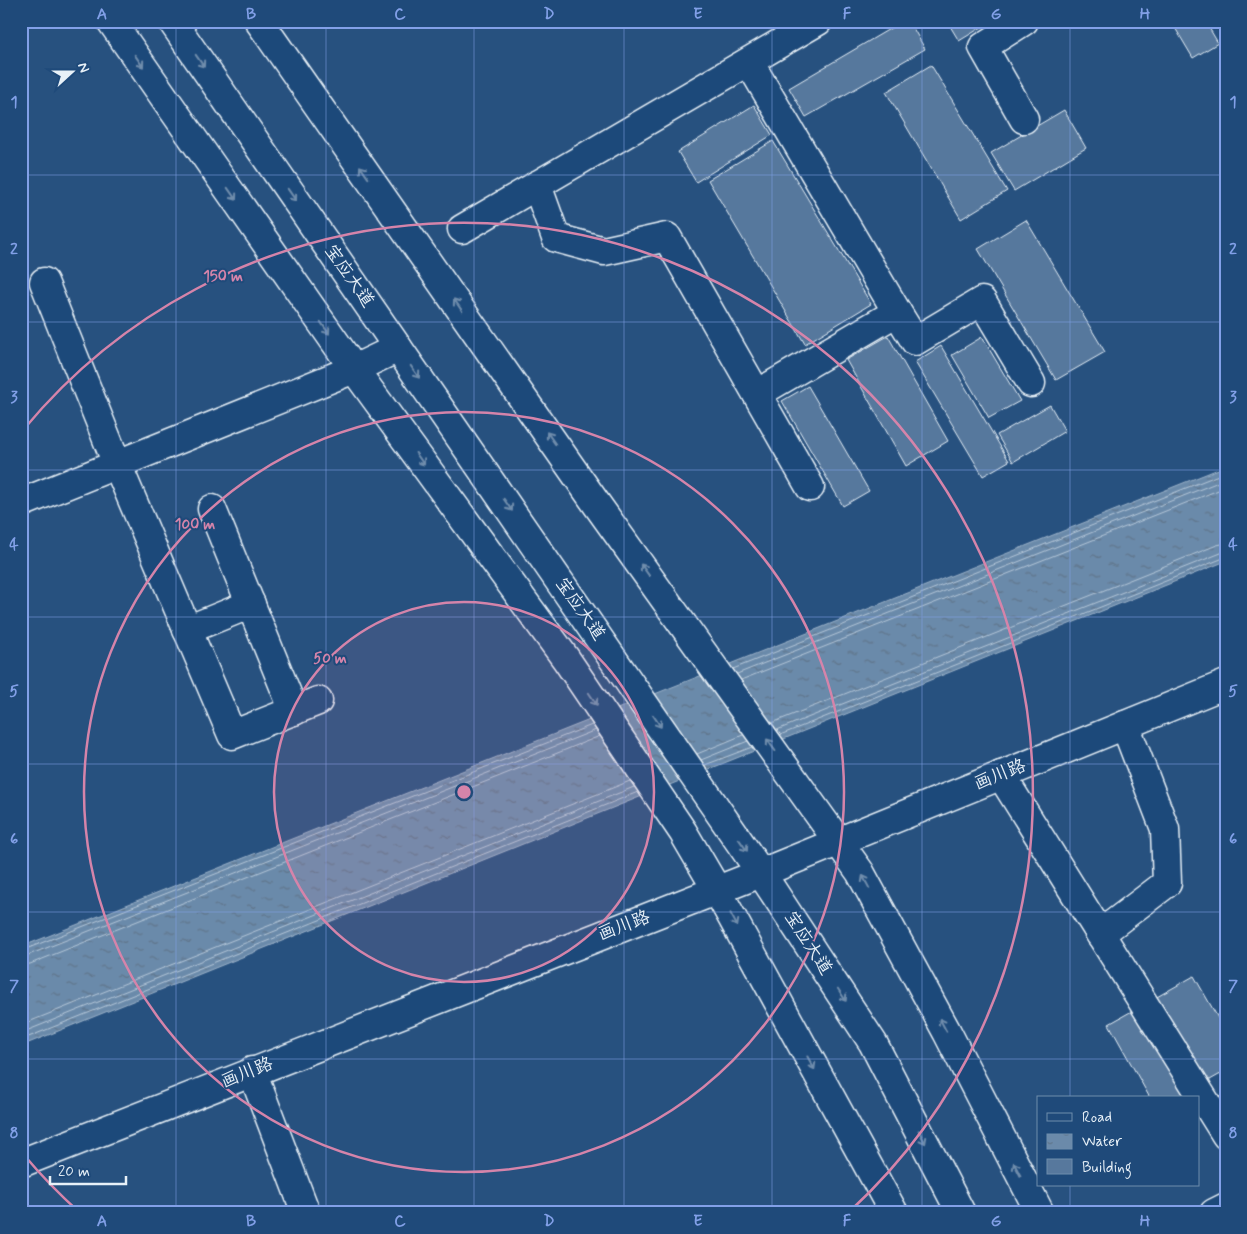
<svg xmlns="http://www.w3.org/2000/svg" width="1247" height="1234" font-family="Mynerve,'LXGW WenKai TC',sans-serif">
<defs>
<pattern id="water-ripples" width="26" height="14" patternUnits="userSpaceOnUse" patternTransform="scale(1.25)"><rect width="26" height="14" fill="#6b8aaa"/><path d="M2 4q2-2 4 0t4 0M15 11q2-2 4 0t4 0" fill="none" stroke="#5e7388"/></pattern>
</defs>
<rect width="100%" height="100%" fill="#27517f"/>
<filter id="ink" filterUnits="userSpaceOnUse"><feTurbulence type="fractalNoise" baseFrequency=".02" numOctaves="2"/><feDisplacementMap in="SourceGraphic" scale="10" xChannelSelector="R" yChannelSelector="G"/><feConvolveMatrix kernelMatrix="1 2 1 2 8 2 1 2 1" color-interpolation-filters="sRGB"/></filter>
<g filter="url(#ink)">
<path fill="url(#water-ripples)" stroke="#9db3c9" d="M1226 466V561L21 1046V947Z"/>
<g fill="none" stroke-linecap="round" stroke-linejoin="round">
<g stroke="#b6c8d9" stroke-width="1">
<path d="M733 669 1226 472"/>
<path d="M737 674 1226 479"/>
<path d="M741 680 1226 487"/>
<path d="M772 723 1217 545 1226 543"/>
<path d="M777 730 1226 551"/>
<path d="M780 735 1226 557"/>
<path d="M697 754 743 735"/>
<path d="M701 760 748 741"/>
<path d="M705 765 752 747"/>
<path d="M21 951 592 725"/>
<path d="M21 958 596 730"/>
<path d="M21 965 30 964 600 736"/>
<path d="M21 1025 630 781"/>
<path d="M21 1033 634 787"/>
<path d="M21 1040 638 792"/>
</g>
</g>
<g fill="#57789d" stroke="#e8f1f8">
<path d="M903 21H909L925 49 806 117 789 88Z"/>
<path d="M947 21H992L959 41Z"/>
<path d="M1171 21H1205L1218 43 1193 58Z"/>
<path d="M931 65 1007 191 961 219 886 92Z"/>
<path d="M754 105 772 135 696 182 678 152Z"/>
<path d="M1064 110 1086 148 1014 191 991 153Z"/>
<path d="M773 141 871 304 805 344 708 180Z"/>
<path d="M1026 220 1105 352 1056 380 978 249Z"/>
<path d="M888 336 948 441 906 466 846 360Z"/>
<path d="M982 337 1020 401 989 418 952 355Z"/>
<path d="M941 346 1009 461 983 476 915 362Z"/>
<path d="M808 386 869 491 843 506 782 401Z"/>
<path d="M1050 405 1065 431 1013 462 997 435Z"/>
<path d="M1194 976 1226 1032V1071L1178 1098H1150L1109 1024Z"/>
</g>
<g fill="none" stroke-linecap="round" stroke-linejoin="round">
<g stroke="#e8f1f8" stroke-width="31">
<g id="minor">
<path d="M111 21 354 369 566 659 683 832 717 890 894 1213"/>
<path d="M749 62 897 312"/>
<path d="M1024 119 983 47 1024 21"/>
<path d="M537 185 556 238 604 251 667 237 810 487"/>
<path d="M462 229 818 21"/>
<path d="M44 282 117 464 232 735 318 701"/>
<path d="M757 394 897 312 915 341 982 301 1031 383"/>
<path d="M21 503 354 369 398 348"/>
<path d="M212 509 294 711"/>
<path d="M187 630 251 604"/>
<path d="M1001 775 1226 1135"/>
<path d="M1100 934 1167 883 1165 829 1125 725"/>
<path d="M252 1071 306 1213"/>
<path d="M21 1163 761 873 1226 684"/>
<path d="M1214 1213 1226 1207"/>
</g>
</g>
<g stroke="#e8f1f8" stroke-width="31">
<g id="major">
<path d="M172 21 761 873 873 1043 961 1213"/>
<path d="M259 21 598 506 860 872 947 1032 1040 1213"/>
</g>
</g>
<use href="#minor" stroke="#1f4a7a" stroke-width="28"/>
<use href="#major" stroke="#1f4a7a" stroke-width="28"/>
</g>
<defs><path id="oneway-shaft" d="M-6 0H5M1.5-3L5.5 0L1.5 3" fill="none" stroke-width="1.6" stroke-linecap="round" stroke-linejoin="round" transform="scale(1.25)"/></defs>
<g stroke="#6f8dac">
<use href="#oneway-shaft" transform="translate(139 61) rotate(55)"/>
<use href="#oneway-shaft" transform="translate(200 61) rotate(55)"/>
<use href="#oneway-shaft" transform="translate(364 172) rotate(-125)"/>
<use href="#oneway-shaft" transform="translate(232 194) rotate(55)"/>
<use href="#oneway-shaft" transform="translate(292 195) rotate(55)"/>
<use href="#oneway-shaft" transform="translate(458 305) rotate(-125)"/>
<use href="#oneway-shaft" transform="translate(325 328) rotate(55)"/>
<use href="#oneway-shaft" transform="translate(415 372) rotate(55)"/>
<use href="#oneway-shaft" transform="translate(551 438) rotate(-125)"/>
<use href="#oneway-shaft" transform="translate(420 459) rotate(54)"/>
<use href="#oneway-shaft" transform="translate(508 505) rotate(55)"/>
<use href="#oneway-shaft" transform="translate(645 570) rotate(-126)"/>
<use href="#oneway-shaft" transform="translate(593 699) rotate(56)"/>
<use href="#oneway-shaft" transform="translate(657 721) rotate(56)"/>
<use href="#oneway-shaft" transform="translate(771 745) rotate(-126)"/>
<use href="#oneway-shaft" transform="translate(743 845) rotate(55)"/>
<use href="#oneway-shaft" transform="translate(866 882) rotate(-118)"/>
<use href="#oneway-shaft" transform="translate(734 920) rotate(62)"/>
<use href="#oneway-shaft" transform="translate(842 995) rotate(57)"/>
<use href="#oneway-shaft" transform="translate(943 1025) rotate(-118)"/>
<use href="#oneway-shaft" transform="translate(811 1063) rotate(61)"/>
<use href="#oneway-shaft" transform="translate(922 1137) rotate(63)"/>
<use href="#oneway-shaft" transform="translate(1017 1169) rotate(-117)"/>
</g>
</g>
<path fill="none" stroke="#82a0e8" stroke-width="1" stroke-opacity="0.55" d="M176 21V1213M326 21V1213M474 21V1213M624 21V1213M772 21V1213M922 21V1213M1070 21V1098M21 175H1226M21 322H1226M21 470H1226M21 617H1226M21 764H1226M21 912H1226M21 1059H1226M1070 1185V1213"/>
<circle cx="464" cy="792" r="190" fill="#d584aa" fill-opacity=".12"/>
<g fill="none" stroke="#d584aa" stroke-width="2.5">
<circle cx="464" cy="792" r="190"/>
<circle cx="464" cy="792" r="380"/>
<path d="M79 1212A570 570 0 0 1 24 1155M24 429A570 570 0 1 1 849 1212"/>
</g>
<g text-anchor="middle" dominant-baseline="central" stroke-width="4" stroke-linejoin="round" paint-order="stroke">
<g font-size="18" fill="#e8f1f8" stroke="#1f4a7a">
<text transform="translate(349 276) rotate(55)">宝应大道</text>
<text transform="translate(580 609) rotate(55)">宝应大道</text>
<text transform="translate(1000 775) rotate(-22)">画川路</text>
<text transform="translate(624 926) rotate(-21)">画川路</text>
<text transform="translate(808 943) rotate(57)">宝应大道</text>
<text transform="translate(247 1073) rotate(-22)">画川路</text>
</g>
</g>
<circle cx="464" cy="792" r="8" fill="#d584aa" stroke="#1f4a7a" stroke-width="2.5"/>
<g font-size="15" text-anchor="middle" font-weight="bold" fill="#d584aa" stroke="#1f4a7a" stroke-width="4" stroke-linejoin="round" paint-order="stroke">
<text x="223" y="281">150 m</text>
<text x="195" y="529">100 m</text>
<text x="330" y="663">50 m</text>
</g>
<rect width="1247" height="1234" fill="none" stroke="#1f4a7a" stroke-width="55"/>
<rect x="1037" y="1096" width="162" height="90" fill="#1f4a7a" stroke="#6f8dac"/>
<rect x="1047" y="1113" width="25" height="8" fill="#1f4a7a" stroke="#6f8dac"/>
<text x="1082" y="1122" font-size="15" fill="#e8f1f8">Road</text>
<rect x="1047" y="1134" width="25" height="15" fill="url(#water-ripples)" stroke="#6f8dac"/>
<text x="1082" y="1146" font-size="15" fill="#e8f1f8">Water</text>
<rect x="1047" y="1159" width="25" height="15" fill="#57789d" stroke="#6f8dac"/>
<text x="1082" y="1172" font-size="15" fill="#e8f1f8">Building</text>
<g transform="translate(72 72) rotate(69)" stroke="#1f4a7a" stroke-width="4" paint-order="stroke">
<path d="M0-4L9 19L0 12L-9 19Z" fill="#e8f1f8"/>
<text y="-8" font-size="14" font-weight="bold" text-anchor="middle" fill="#e8f1f8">N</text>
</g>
<path d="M50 1176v8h76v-8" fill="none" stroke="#e8f1f8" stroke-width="2.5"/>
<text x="58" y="1176" font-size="15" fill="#e8f1f8" stroke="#1f4a7a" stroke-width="4" paint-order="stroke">20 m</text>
<rect x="28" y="28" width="1192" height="1178" fill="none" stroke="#82a0e8" stroke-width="2"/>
<g font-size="16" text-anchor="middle" font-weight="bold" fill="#82a0e8">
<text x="102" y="19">A</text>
<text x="251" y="19">B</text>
<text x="400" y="19">C</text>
<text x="549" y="19">D</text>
<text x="698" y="19">E</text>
<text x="847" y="19">F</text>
<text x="996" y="19">G</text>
<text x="1145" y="19">H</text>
<text x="14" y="107">1</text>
<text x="1233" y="107">1</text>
<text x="14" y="254">2</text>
<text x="1233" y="254">2</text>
<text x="14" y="402">3</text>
<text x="1233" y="402">3</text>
<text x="14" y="549">4</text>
<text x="1233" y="549">4</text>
<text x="14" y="696">5</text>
<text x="1233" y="696">5</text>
<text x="14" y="844">6</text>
<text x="1233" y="844">6</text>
<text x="14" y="991">7</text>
<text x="1233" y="991">7</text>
<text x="14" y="1138">8</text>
<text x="1233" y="1138">8</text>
<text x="102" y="1226">A</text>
<text x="251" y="1226">B</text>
<text x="400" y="1226">C</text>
<text x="549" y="1226">D</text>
<text x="698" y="1226">E</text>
<text x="847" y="1226">F</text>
<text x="996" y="1226">G</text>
<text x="1145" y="1226">H</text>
</g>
</svg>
